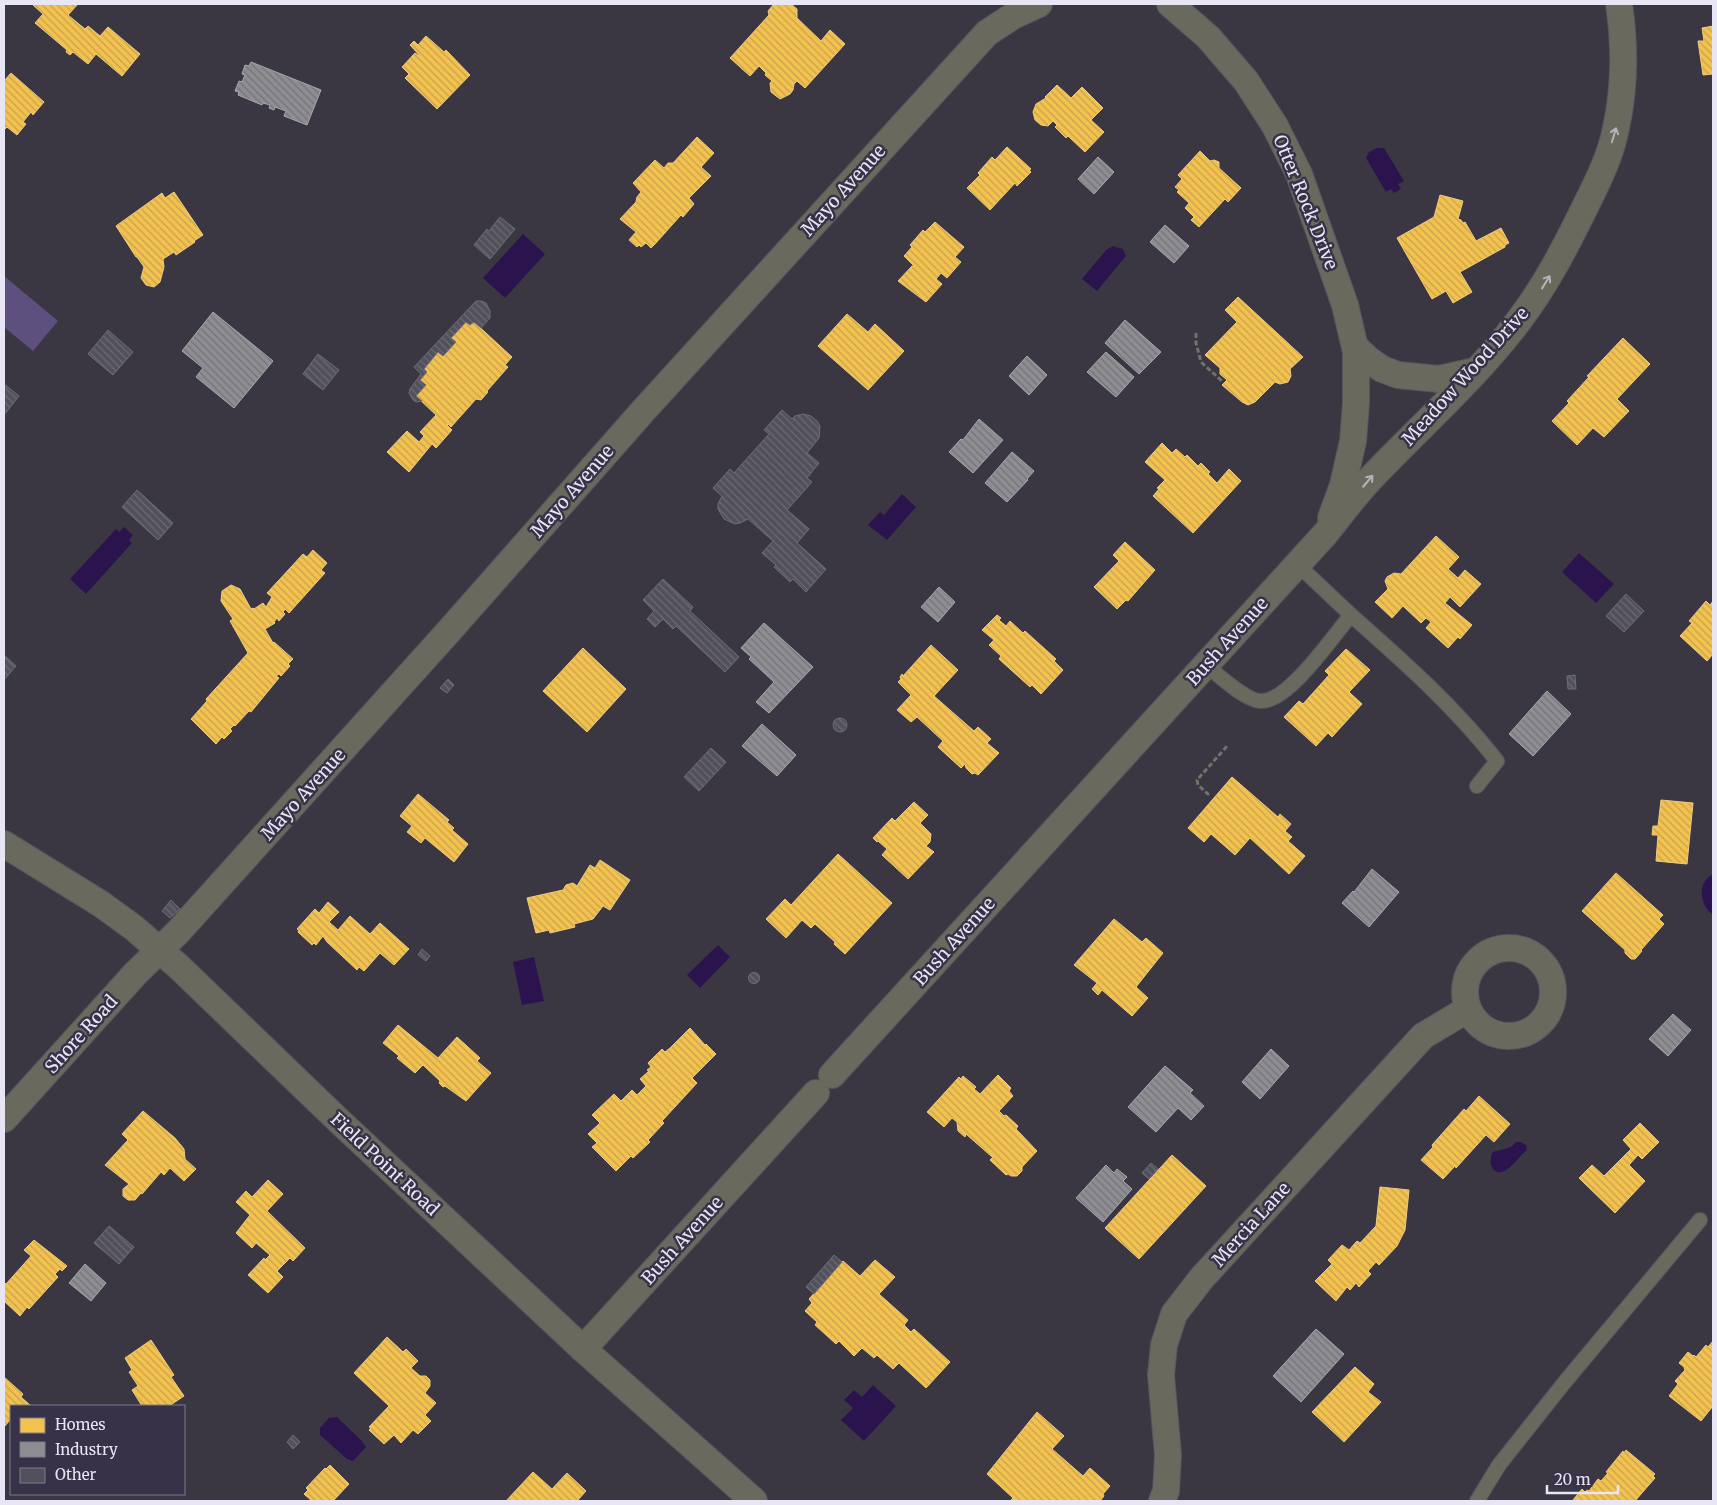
<svg xmlns="http://www.w3.org/2000/svg" width="1717" height="1505" font-family="Merriweather,serif">
<defs>
<pattern id="homes-back-hatch" width="6" height="6" patternUnits="userSpaceOnUse" patternTransform="scale(1.25)"><rect width="6" height="6" fill="#f2c14e"/><path d="M-1 5l2 2M0 0l6 6M5-1l2 2" fill="none" stroke="#c7a24d"/></pattern>
<pattern id="industry-back-hatch" width="6" height="6" patternUnits="userSpaceOnUse" patternTransform="scale(1.25)"><rect width="6" height="6" fill="#8d8d92"/><path d="M-1 5l2 2M0 0l6 6M5-1l2 2" fill="none" stroke="#747478"/></pattern>
<pattern id="building-back-hatch" width="6" height="6" patternUnits="userSpaceOnUse" patternTransform="scale(1.25)"><rect width="6" height="6" fill="#52505a"/><path d="M-1 5l2 2M0 0l6 6M5-1l2 2" fill="none" stroke="#6b6972"/></pattern>
</defs>
<rect width="100%" height="100%" fill="#3a3743"/>
<path fill="#5d507e" d="M4 276 58 321 33 351 4 327Z"/>
<g fill="#2b144e">
<path d="M1377 148H1384L1404 181 1398 184 1401 189 1394 193 1391 189 1386 192 1366 158 1369 152Z"/>
<path d="M523 234 545 254 505 298 483 278Z"/>
<path d="M1113 246 1123 249 1126 256 1097 291 1082 279 1106 250Z"/>
<path d="M902 494 916 507 887 540 868 525 880 512 884 515Z"/>
<path d="M124 527 133 535 129 540 132 543 86 594 70 579 116 529 119 532Z"/>
<path d="M1579 553 1614 584 1596 603 1562 572Z"/>
<path d="M1713 874V915C1699 905 1697 882 1713 874Z"/>
<path d="M718 945 730 957 700 988 687 975Z"/>
<path d="M534 957 544 1001 522 1005 513 962Z"/>
<path d="M1516 1142H1521L1526 1145 1527 1150C1519 1156 1515 1165 1506 1170 1493 1178 1487 1162 1493 1152L1511 1147Z"/>
<path d="M873 1385 896 1406 864 1441 841 1420 853 1408 844 1400 854 1390 862 1397Z"/>
<path d="M337 1417 362 1441 366 1447 353 1461 347 1459 320 1435V1428L329 1418Z"/>
</g>
<g fill="url(#homes-back-hatch)" stroke="#efcc80">
<path d="M34 4H78L68 15 85 29 88 26 100 36 108 27 140 54 122 76 96 54 88 64 73 52 70 55 66 52 67 50 35 23 43 14 33 5Z"/>
<path d="M774 4H791L797 9V18L821 41 830 30 845 44 805 88 797 81 794 84 793 90 790 94 780 99 771 92 770 83 772 81 765 75 766 73 759 66 750 76 730 58 769 15 768 11Z"/>
<path d="M1713 26V74L1703 75 1698 41H1704L1702 28Z"/>
<path d="M426 36 444 52 446 50 470 75 437 109 405 78 409 74 402 67 415 53 422 58 410 45 414 41 418 45Z"/>
<path d="M11 73 44 102 33 115 31 112 23 122 26 124 17 135 7 127 4 130V81Z"/>
<path d="M1057 85 1071 98 1082 87 1103 108 1091 120 1104 132 1085 152 1068 136 1066 138 1055 127 1057 125 1053 121 1048 126 1041 125 1035 120 1033 112 1036 104 1046 98 1045 97Z"/>
<path d="M697 137 714 153 701 167 711 176 689 198 694 204 683 217 681 215 655 244 651 248 646 243 641 247 639 245 637 247 629 240 636 232 620 219 636 202 637 197 641 192 633 183 655 160 664 168 668 163H673Z"/>
<path d="M1007 147 1031 169 1029 170 1031 172 1017 186 1015 183 990 210 967 188 980 175 978 173 992 157 995 160Z"/>
<path d="M1200 151 1210 161 1214 160 1219 162V168L1241 188 1228 202 1225 199 1199 227 1191 220 1194 217 1185 208 1189 203 1177 192 1179 190 1175 187 1182 179 1178 175Z"/>
<path d="M174 192 203 235 194 241 195 242 176 255 174 252 163 259 164 267 160 282 154 287 146 285 141 278 144 267 137 257H136L116 226 162 193 165 198Z"/>
<path d="M1440 195 1463 201 1458 219 1461 220 1463 223 1465 222 1476 241 1501 228 1509 243 1505 245V247L1460 272 1472 292 1453 303 1446 291 1432 299 1397 238 1434 217Z"/>
<path d="M935 222 964 247 955 257 961 262 947 278 941 273 936 279 942 284 926 302 898 281 912 266H914L904 256 912 247 910 245 923 230 925 232Z"/>
<path d="M1238 297 1303 357 1290 369 1291 376 1288 382 1280 384 1275 382 1255 402 1248 405 1242 402 1222 385 1227 380 1220 374V368L1205 355 1237 322 1225 310Z"/>
<path d="M847 314 868 332 875 324 904 351 868 390 818 346Z"/>
<path d="M466 322 470 325 474 322 512 357 505 365 508 367 487 391 488 392 481 400 476 399 451 427 448 424 447 425 452 430 436 448 432 444 409 472 387 452 407 431 419 442 424 436 420 432 436 415 416 396 426 385 420 380 427 372 424 369 438 352 443 356 456 342 451 338Z"/>
<path d="M1623 338 1650 364 1617 399 1629 411 1604 437 1593 428 1577 445 1552 421 1569 403 1567 401 1589 377 1587 376Z"/>
<path d="M1162 443 1172 453 1176 449 1185 457 1187 455 1198 466 1201 463 1210 472 1208 474 1217 483 1229 469 1241 481 1193 533 1153 496 1159 489 1157 488 1165 480 1145 462Z"/>
<path d="M1436 536 1459 557 1448 569 1458 578 1465 570 1481 584 1460 607 1450 597 1445 603 1472 625 1460 639 1458 637 1448 648 1426 628 1431 622 1426 618 1421 623 1403 606 1392 618 1375 602 1388 589 1385 581 1387 577 1394 573 1401 574Z"/>
<path d="M1125 542 1155 570 1128 601 1126 600 1117 609 1094 587 1119 561 1113 555Z"/>
<path d="M313 550 327 563 321 570 325 573 289 613 285 609 283 612 285 614 279 621 277 618 274 622 275 623 265 629 273 643 274 642 293 659 288 664 290 666 281 676 279 674 276 676 279 678 251 712 249 711 235 726 234 725 230 729 232 731 224 739 222 737 216 744 191 719 207 701 206 699 248 653 230 621 233 619 221 601 222 591 231 585 240 589 251 609 253 608 254 609 263 603 266 607 272 597 267 593 303 554 307 557Z"/>
<path d="M1706 601 1710 605 1713 601V654L1707 661 1680 636 1692 623 1689 621Z"/>
<path d="M997 615 1001 618 999 620 1006 626 1010 621 1023 633 1025 631 1056 659 1054 661 1063 670 1041 694 1032 685 1030 687 999 659 1001 656 989 645 994 640 982 630Z"/>
<path d="M931 645 958 670 934 696 974 731 978 727 991 739 987 743 999 753 978 775 975 773 972 774 966 768 965 764 961 768 938 747 943 741 917 717 911 722 897 710 911 695 898 682 901 679 900 677 902 674 903 676Z"/>
<path d="M583 648 626 689 587 732 543 691Z"/>
<path d="M1346 649 1370 670 1349 692 1362 704 1332 737 1328 733 1316 746 1284 717 1299 701 1303 704 1329 675 1325 671Z"/>
<path d="M1232 777 1278 817 1280 814 1291 824 1285 831 1292 837 1288 841 1305 856 1289 874 1250 838 1235 855 1211 834 1204 842 1188 828Z"/>
<path d="M418 794 449 820 447 822 454 828 452 830 468 844 454 862 425 838 421 843 407 832 412 826 400 816Z"/>
<path d="M1661 800 1693 803 1687 864 1656 861 1658 835H1652L1653 826H1658Z"/>
<path d="M914 802 928 815 920 823 931 834 930 842 926 846 934 852 908 879 882 855 887 849 878 841 877 842 873 838 892 818 895 821Z"/>
<path d="M838 854 892 903 845 954 834 944 835 942 815 924 811 928 802 920 786 938 766 919 785 899 791 905Z"/>
<path d="M600 860 630 880 610 910 603 906 593 919 574 924 575 927 550 933 549 930 536 933 527 898 563 890 566 885 573 883 577 886 590 865 595 868Z"/>
<path d="M1616 873 1663 915 1659 919 1664 924 1641 950 1642 951 1635 959H1631L1625 953V950L1582 911Z"/>
<path d="M328 902 339 912 329 922 338 930 350 916 370 934 380 923 409 949 394 965 380 953 364 971 359 967 357 970 327 942 323 936 316 945 314 943 312 945 298 932 299 930 297 929 315 909 319 913Z"/>
<path d="M1114 919 1142 942 1146 938 1163 953 1136 987 1148 998 1132 1016 1102 990 1098 995 1092 989 1097 983 1074 965Z"/>
<path d="M398 1025 438 1058 457 1037 480 1058 477 1061 491 1073 466 1101 445 1086 443 1087 439 1083 440 1081 423 1065 415 1073 397 1058 399 1056 383 1043Z"/>
<path d="M690 1028 705 1045 706 1044 716 1054 692 1078 697 1083 662 1121 664 1123 648 1140 650 1142 633 1158 631 1156 616 1171 592 1147 597 1143 588 1134 600 1123 592 1115 614 1094 621 1101 632 1090 637 1095 646 1086 640 1079 649 1071 647 1070 651 1067 648 1063 662 1049 665 1052 670 1048Z"/>
<path d="M998 1075 1011 1088 1009 1091 1013 1096 999 1111 1004 1116 1006 1115 1018 1126 1016 1129 1037 1151 1022 1167V1171L1017 1176H1011L1008 1174 1006 1175 990 1160 993 1157 991 1156 966 1134 965 1137 958 1131 957 1122 952 1118 944 1127 927 1112 959 1077 961 1079 963 1076 976 1087 974 1089 980 1094Z"/>
<path d="M1479 1096 1510 1124 1494 1142 1486 1135 1456 1168 1455 1166 1443 1179 1421 1160 1433 1147 1432 1145 1464 1109 1466 1111Z"/>
<path d="M143 1111 175 1138 184 1149 185 1159 196 1169 184 1181 170 1168 164 1175 161 1172 142 1194 141 1193 135 1200H128L123 1196V1189L129 1184 105 1165 128 1140 122 1134Z"/>
<path d="M1640 1123 1659 1142 1642 1159 1638 1155 1629 1165 1645 1181 1615 1213 1579 1178 1592 1165 1604 1176 1631 1149 1623 1140Z"/>
<path d="M1172 1155 1206 1186 1139 1259 1105 1228Z"/>
<path d="M268 1180 283 1194 267 1211 305 1248 293 1261 290 1258 277 1271 283 1277 268 1293 248 1275 264 1258 265 1260 270 1255 256 1243 252 1248 236 1233 250 1215 236 1202 246 1191 252 1197Z"/>
<path d="M1380 1187 1409 1190 1405 1230 1397 1246 1379 1265 1376 1262 1368 1271 1371 1274 1359 1287 1356 1283 1350 1290 1347 1287 1336 1301 1315 1281 1332 1264 1328 1260 1342 1245 1349 1250 1357 1241 1360 1243 1376 1226Z"/>
<path d="M34 1240 67 1266 62 1271 60 1269 55 1274 58 1277 29 1309 27 1307 20 1316 4 1301V1282L6 1284 31 1256 24 1250Z"/>
<path d="M875 1260 895 1277 879 1294 908 1320 904 1325 911 1332 914 1329 950 1362 926 1388 899 1363 893 1369 877 1355 874 1358 862 1348 854 1356 839 1341 836 1344 815 1325 817 1322 805 1311 812 1303 809 1299 842 1262 843 1261 860 1276Z"/>
<path d="M387 1337 403 1352 406 1349 418 1361 411 1368 420 1376H426L430 1380V1386L425 1393 436 1403 425 1415 431 1421 418 1434 413 1430 401 1443 394 1435 384 1444 369 1430 371 1428 369 1427 389 1406 354 1373Z"/>
<path d="M151 1340 174 1375 171 1377 184 1396 169 1406H142L132 1390 138 1386 129 1372 132 1370 125 1358Z"/>
<path d="M1713 1341V1406L1701 1421 1669 1396 1678 1384 1675 1381 1685 1370 1684 1367 1679 1363 1688 1352 1693 1356 1694 1355 1696 1357 1706 1345 1708 1347Z"/>
<path d="M1355 1367 1374 1384 1368 1392 1381 1402 1344 1442 1312 1412Z"/>
<path d="M4 1377 23 1394 21 1397 31 1406H11V1421L10 1420 4 1427Z"/>
<path d="M1037 1412 1064 1436 1052 1449 1083 1476 1090 1468 1110 1486 1103 1494 1104 1496 1100 1501H1010L1013 1498 987 1474Z"/>
<path d="M1626 1450 1655 1474 1653 1476 1655 1478 1635 1501H1575L1573 1500 1582 1489 1585 1492 1587 1490 1589 1491 1598 1479 1601 1481 1608 1473 1606 1472 1623 1451 1624 1453Z"/>
<path d="M330 1465 349 1484 333 1501H312L304 1494 308 1490 306 1488 325 1468 326 1469Z"/>
<path d="M533 1472 552 1489 567 1473 586 1491 577 1501H506Z"/>
</g>
<g fill="url(#industry-back-hatch)" stroke="#a8a7af">
<path d="M251 62 321 90 307 125 284 116 286 111 275 107 274 110 269 108 270 105 263 103 262 105 238 95 239 92 235 91 239 81 242 82 245 75 242 74 245 65 249 66Z"/>
<path d="M1098 157 1114 172 1094 194 1078 179Z"/>
<path d="M1165 225 1189 246 1174 263 1150 242Z"/>
<path d="M213 312 273 361 234 408 196 377 203 368 182 351Z"/>
<path d="M1125 320 1161 352 1139 374 1105 343Z"/>
<path d="M1106 352 1134 377 1116 397 1087 372Z"/>
<path d="M1027 356 1047 375 1029 395 1009 376Z"/>
<path d="M979 419 1003 440 973 473 949 452 961 439 963 440Z"/>
<path d="M1012 452 1034 471 1027 479 1028 480 1007 502 985 483Z"/>
<path d="M939 587 955 602 938 622 921 607Z"/>
<path d="M764 623 813 667 769 713 756 702 774 682 749 659 751 657 741 648Z"/>
<path d="M1547 691 1571 714 1533 756 1509 734Z"/>
<path d="M762 724 796 755 777 776 742 746Z"/>
<path d="M1372 869 1399 892 1369 927 1342 903 1353 891 1354 892Z"/>
<path d="M1673 1014 1691 1030 1668 1056 1649 1039Z"/>
<path d="M1271 1049 1289 1066 1260 1099 1242 1082Z"/>
<path d="M1165 1066 1193 1090 1190 1093 1204 1106 1191 1120 1178 1108 1156 1132 1128 1107Z"/>
<path d="M1106 1165 1114 1173 1117 1169 1127 1177 1123 1181 1132 1189 1103 1222 1076 1198Z"/>
<path d="M85 1264 106 1283 91 1301 69 1283Z"/>
<path d="M1316 1329 1344 1354 1301 1402 1273 1376Z"/>
</g>
<g fill="url(#building-back-hatch)" stroke="#6f6d77">
<path d="M500 217 515 229 490 259 474 245 487 229 489 231Z"/>
<path d="M476 301H481L486 303 490 311V318L481 328 474 322 470 325 466 322 451 338 456 342 443 356 438 352 424 369 427 372 420 380 426 385 416 396 422 401 416 402 413 400 409 393 410 389 421 374 414 367Z"/>
<path d="M108 330 133 352 113 375 88 354Z"/>
<path d="M318 354 339 370 323 390 303 374Z"/>
<path d="M4 384 19 396 4 415Z"/>
<path d="M782 410 792 419 795 416 803 414 811 416 817 421 820 426 819 438 807 453 819 463 807 478 812 482 787 510 809 529 797 543 826 569 806 592 793 579 790 582 774 567 776 565 762 553 773 541 748 519 740 523 735 524 724 519 718 509V504L722 496 713 488 730 469 734 473 769 434 764 430Z"/>
<path d="M137 490 173 523 158 540 122 507Z"/>
<path d="M663 579 693 607 690 611 739 657 725 672 676 626 673 629 663 619 655 627 647 619 654 611 643 600Z"/>
<path d="M1626 594 1644 611 1624 632 1606 616Z"/>
<path d="M4 655 16 666 4 680Z"/>
<path d="M1575 675 1576 689H1568L1567 676Z"/>
<path d="M448 679 454 685 447 693 440 688Z"/>
<circle cx="840" cy="725" r="7"/>
<path d="M711 748 726 762 699 791 684 777Z"/>
<path d="M171 900 180 909 170 918 162 911Z"/>
<path d="M422 949 430 956 426 961 418 955Z"/>
<circle cx="754" cy="978" r="5.5"/>
<path d="M1151 1163 1158 1169 1149 1179 1142 1173Z"/>
<path d="M109 1226 134 1247 119 1264 94 1243Z"/>
<path d="M834 1255 842 1262 814 1294 806 1287Z"/>
<path d="M293 1435 300 1442 293 1449 287 1442Z"/>
</g>
<g fill="none" stroke-linecap="round" stroke-linejoin="round">
<g stroke="#57545e" stroke-width="16">
<g id="service">
<path d="M1351 615C1403 661 1454 706 1497 761L1477 786"/>
<path d="M1206 665C1218 675 1245 700 1260 701 1288 703 1333 636 1351 615L1297 564"/>
<path d="M1477 1501 1499 1465 1564 1383 1700 1220"/>
</g>
</g>
<g stroke="#57545e" stroke-width="28">
<g id="minor">
<path d="M1170 4 1208 37 1246 81 1275 126 1299 174 1345 305 1356 352V403L1353 441 1343 485 1331 518"/>
<path d="M1355 347 1369 360 1382 369 1398 375 1439 379 1475 371"/>
<path d="M4 844 101 904 134 928 179 967 338 1120 583 1349 754 1501"/>
<circle cx="1509" cy="992" r="44"/>
<path d="M832 1075 1326 533C1342 513 1357 492 1375 474 1423 424 1475 378 1517 323 1545 287 1566 246 1586 205 1598 181 1611 155 1616 128 1625 87 1625 45 1619 4"/>
<path d="M4 1119 135 974 178 932 449 631 643 411 987 33 1013 16 1039 4"/>
<path d="M583 1349 816 1093"/>
<path d="M1162 1501 1166 1491 1168 1455 1161 1375 1164 1345 1174 1314 1201 1279 1423 1036 1468 1009"/>
</g>
</g>
<g stroke="#71726b" stroke-width="3" stroke-dasharray="5 2.5" stroke-linecap="butt">
<path d="M1196 333V343L1201 362 1223 382"/>
<path d="M1209 795 1198 785 1197 780 1228 745"/>
</g>
<use href="#service" stroke="#69695d" stroke-width="14"/>
<use href="#minor" stroke="#69695d" stroke-width="26"/>
</g>
<defs><path id="oneway-shaft" d="M-6 0H5M1.5-3L5.5 0L1.5 3" fill="none" stroke-width="1.6" stroke-linecap="round" stroke-linejoin="round" transform="scale(1.25)"/></defs>
<g stroke="#b5b3b8">
<use href="#oneway-shaft" transform="translate(1614 135) rotate(-73)"/>
<use href="#oneway-shaft" transform="translate(1546 282) rotate(-58)"/>
<use href="#oneway-shaft" transform="translate(1368 481) rotate(-50)"/>
</g>
<g text-anchor="middle" dominant-baseline="central" stroke-width="5" stroke-linejoin="round" paint-order="stroke">
<g font-size="18" fill="#e8e5f4" stroke="#383248">
<text transform="translate(843 190) rotate(-48)">Mayo Avenue</text>
<text transform="translate(1306 202) rotate(68)">Otter Rock Drive</text>
<text transform="translate(1465 376) rotate(-48)">Meadow Wood Drive</text>
<text transform="translate(572 491) rotate(-49)">Mayo Avenue</text>
<text transform="translate(1227 641) rotate(-48)">Bush Avenue</text>
<text transform="translate(303 794) rotate(-48)">Mayo Avenue</text>
<text transform="translate(954 941) rotate(-48)">Bush Avenue</text>
<text transform="translate(81 1034) rotate(-48)">Shore Road</text>
<text transform="translate(385 1164) rotate(43)">Field Point Road</text>
<text transform="translate(1251 1224) rotate(-48)">Mercia Lane</text>
<text transform="translate(682 1240) rotate(-48)">Bush Avenue</text>
</g>
</g>
<rect width="1717" height="1505" fill="none" stroke="#e8e5f4" stroke-width="10"/>
<rect x="10" y="1405" width="175" height="90" fill="#383248" stroke="#7e7a8d"/>
<rect x="20" y="1418" width="25" height="15" fill="#f2c14e" stroke="#7e7a8d"/>
<text x="55" y="1430" font-size="15" fill="#e8e5f4">Homes</text>
<rect x="20" y="1442" width="25" height="15" fill="#8d8d92" stroke="#7e7a8d"/>
<text x="55" y="1455" font-size="15" fill="#e8e5f4">Industry</text>
<rect x="20" y="1468" width="25" height="15" fill="#52505a" stroke="#7e7a8d"/>
<text x="55" y="1480" font-size="15" fill="#e8e5f4">Other</text>
<path d="M1547 1485v8h71v-8" fill="none" stroke="#e8e5f4" stroke-width="2.5"/>
<text x="1554" y="1485" font-size="15" fill="#e8e5f4" stroke="#383248" stroke-width="4" paint-order="stroke">20 m</text>
</svg>
